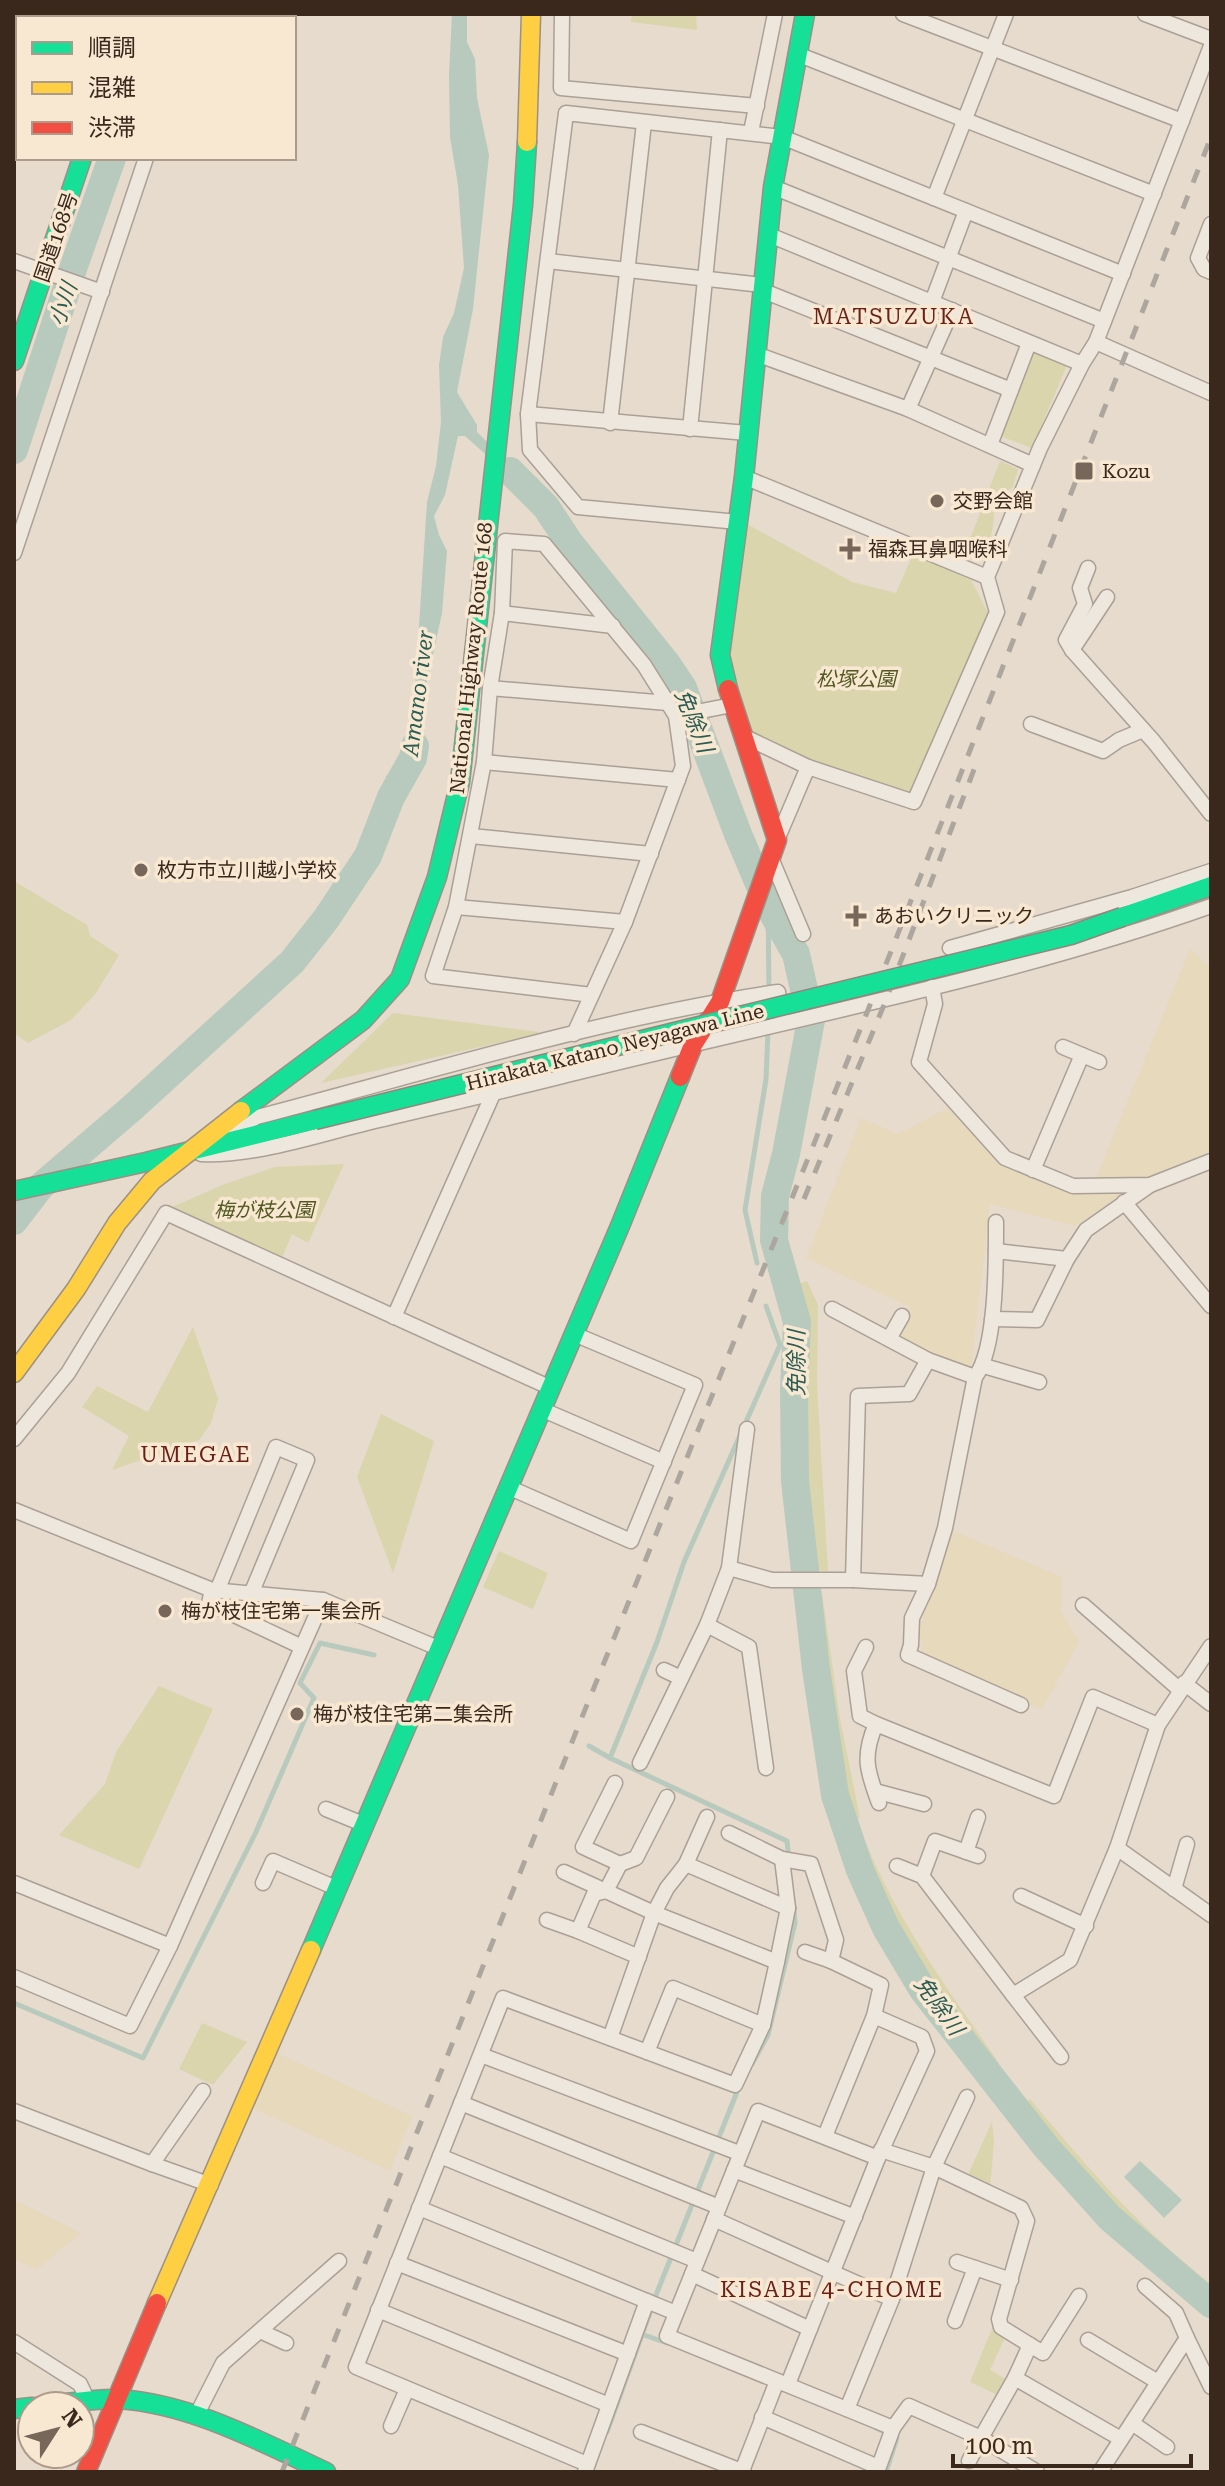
<svg xmlns="http://www.w3.org/2000/svg" width="1225" height="2486" font-family="'Roboto Serif','Noto Sans JP',serif">
<rect width="100%" height="100%" fill="#e6dbcc"/>
<g fill="#e7d9bc">
<path d="M1190 949 1211 968V1150L1183 1164 1148 1177 1096 1178Z"/>
<path d="M948 1108 998 1163 1075 1194 1125 1193 1075 1226 990 1204 971 1368 933 1355 895 1336 910 1307 806 1258 861 1118 898 1134Z"/>
<path d="M951 1530 1062 1577 1061 1610 1079 1642 1042 1709 923 1658 919 1630Z"/>
<path d="M273 2051 412 2116 390 2171 250 2107Z"/>
<path d="M14 2200 81 2233 36 2270 14 2259Z"/>
</g>
<g fill="#dad5ad">
<path d="M632 14H696L697 30 631 22Z"/>
<path d="M1034 352 1067 365 1032 448 1000 436Z"/>
<path d="M1000 461 1018 469 1013 487C989 502 997 507 992 531 991 539 985 548 982 556L970 539Z"/>
<path d="M745 523 852 582 896 593 913 554 971 580 989 615 907 796 804 759 748 734 738 700 727 647Z"/>
<path d="M14 881 87 925 90 936 119 955 96 993 71 1020 28 1043 14 1033Z"/>
<path d="M393 1013 539 1032 538 1034 321 1083Z"/>
<path d="M344 1164 308 1243 292 1234 281 1260 170 1208 222 1185 275 1167Z"/>
<path d="M807 1281 818 1305 817 1384 828 1571 807 1570 798 1483 799 1322 789 1288Z"/>
<path d="M193 1327 218 1399 211 1423 199 1440 112 1470 129 1436 82 1407 97 1386 148 1412Z"/>
<path d="M381 1414 434 1441 393 1573 357 1477Z"/>
<path d="M499 1551 548 1573 533 1609 483 1587Z"/>
<path d="M811 1592 822 1593 840 1719 860 1818 848 1822C827 1747 819 1669 811 1592Z"/>
<path d="M159 1686 213 1709 139 1869 59 1835 105 1784 116 1752Z"/>
<path d="M861 1830C893 1916 947 1988 999 2063L989 2070 889 1929 851 1833Z"/>
<path d="M202 2023 247 2042 213 2085 179 2069Z"/>
<path d="M1030 2099C1085 2165 1142 2231 1211 2284V2300C1136 2240 1078 2182 1019 2107Z"/>
<path d="M992 2122 994 2142 990 2187 965 2181Z"/>
<path d="M994 2324 1007 2333 990 2370 1011 2382 1002 2397 970 2382Z"/>
</g>
<g fill="#b8cabd">
<path d="M452 14H467V42L475 59 477 98 489 155 473 309 457 392 477 425V432C499 455 523 471 537 500L465 436H458L445 495 434 516 439 535 447 551 442 613 425 691 423 750 409 783 385 777 401 766 411 750 427 502 436 466 441 422 439 365 443 337 454 313 464 268 458 185 450 137 449 75Z"/>
<path d="M1140 2161 1182 2200 1164 2218 1124 2177Z"/>
</g>
<g fill="none" stroke-linecap="round" stroke-linejoin="round">
<g stroke="#b8cabd" stroke-width="5">
<path d="M768 905 769 993"/>
<path d="M757 1263 745 1210 766 1079 768 1031"/>
<path d="M589 1746 610 1758 787 1841 789 1860"/>
<path d="M610 1758 657 1642 684 1562 780 1345 766 1306"/>
<path d="M14 2003 143 2058 256 1832 314 1698 300 1683 320 1643 374 1655"/>
<path d="M752 2064 768 2035 795 1923 794 1910"/>
<path d="M654 2300 739 2087"/>
<path d="M644 2335 667 2343"/>
<path d="M876 2428 897 2438 886 2472"/>
<path d="M607 2432 651 2310"/>
</g>
<g stroke="#b8cabd" stroke-width="28">
<path d="M159 18 160 14"/>
<path d="M14 450 75 263 112 158"/>
<path d="M510 471 546 507 569 542 667 664 683 688 738 834 768 905 796 954 811 1020 786 1154 775 1196 774 1240 797 1322 794 1389 795 1481 816 1669 835 1795 860 1870 886 1928 923 1990 1046 2147 1110 2218 1211 2304"/>
<path d="M14 1221 40 1187 132 1108 292 962 326 919 368 856 391 797 413 758 415 746"/>
</g>
<g stroke="#aba095" stroke-width="17">
<g id="street">
<path d="M562 14 561 88 757 106"/>
<path d="M903 14 1182 121"/>
<path d="M1145 14 1211 39"/>
<path d="M193 18 195 14"/>
<path d="M797 54 1154 194"/>
<path d="M751 132 775 14"/>
<path d="M773 187 1104 321"/>
<path d="M934 198 1006 14"/>
<path d="M1211 224 1198 258 1204 269 1211 272"/>
<path d="M767 234 1082 364"/>
<path d="M14 261 102 292"/>
<path d="M548 261 762 285"/>
<path d="M761 290 1011 390"/>
<path d="M932 302 966 211"/>
<path d="M1096 342 1211 393"/>
<path d="M756 354 908 409 1033 465"/>
<path d="M908 409 952 310"/>
<path d="M528 414 747 433"/>
<path d="M610 423 644 123"/>
<path d="M690 429 720 130"/>
<path d="M990 445 1029 343"/>
<path d="M744 477 987 577"/>
<path d="M738 522 578 507 530 450 528 414 566 113 782 137 1123 274"/>
<path d="M14 553 146 158"/>
<path d="M1088 568 1080 588 1085 604 1066 640 1072 650 1154 742 1211 814"/>
<path d="M502 613 613 626"/>
<path d="M1072 650 1107 597"/>
<path d="M490 688 668 703"/>
<path d="M676 716 732 705"/>
<path d="M1031 724 1103 751 1119 740 1143 730"/>
<path d="M743 736 808 767 914 802 997 612 987 577 1040 448 1082 364 1096 342 1211 46"/>
<path d="M484 762 678 780"/>
<path d="M471 836 651 854"/>
<path d="M777 840 808 767"/>
<path d="M771 858 803 934"/>
<path d="M456 907 625 922"/>
<path d="M950 948 1132 897 1211 871"/>
<path d="M932 987 935 1004 919 1062 1005 1158 1073 1186 1150 1185 1211 1161"/>
<path d="M574 1034 625 922 683 766 676 716 644 665 544 544 505 541 502 613 490 688 484 762 456 907 433 976 592 995"/>
<path d="M1082 1055 1099 1062"/>
<path d="M228 1132 257 1117C429 1072 602 1018 778 992L781 1014"/>
<path d="M201 1154C256 1156 313 1136 367 1123 438 1106 508 1090 579 1072 790 1019 1005 979 1211 906"/>
<path d="M1033 1170 1082 1055 1063 1047"/>
<path d="M1124 1202 1211 1306"/>
<path d="M996 1251 1067 1259"/>
<path d="M832 1309 928 1360"/>
<path d="M394 1317 493 1094"/>
<path d="M992 1319 1037 1320 1067 1259 1086 1230 1150 1185"/>
<path d="M889 1339 902 1316"/>
<path d="M984 1366 1039 1382"/>
<path d="M541 1409 664 1462"/>
<path d="M14 1439 68 1373 166 1213 551 1388"/>
<path d="M508 1487 631 1541 695 1385 574 1334"/>
<path d="M14 1510 212 1590 323 1600 438 1648"/>
<path d="M729 1568 772 1580H853L928 1584 945 1528 975 1377C997 1349 996 1259 996 1222"/>
<path d="M853 1580 858 1396 909 1394 928 1360 975 1377"/>
<path d="M928 1584 912 1618 911 1645 908 1655 1021 1705"/>
<path d="M212 1590 209 1603 302 1647"/>
<path d="M217 1591 276 1447 307 1460 251 1594"/>
<path d="M1083 1605 1180 1690"/>
<path d="M707 1625 749 1647 766 1768"/>
<path d="M866 1647 854 1671 860 1716 876 1724"/>
<path d="M664 1670 681 1678"/>
<path d="M1184 1683 1211 1704"/>
<path d="M640 1763 707 1625 729 1568 747 1429"/>
<path d="M615 1783 583 1847 620 1864 636 1858 667 1797"/>
<path d="M875 1791 924 1804"/>
<path d="M879 1803C867 1771 862 1756 876 1724L1054 1796 1093 1697 1158 1725"/>
<path d="M326 1809 363 1824"/>
<path d="M729 1833 782 1859 811 1864 836 1940 831 1961 881 1985 874 2016 825 2136"/>
<path d="M1117 1848 1158 1725 1211 1646"/>
<path d="M966 1852 978 1817"/>
<path d="M620 1864 606 1891 594 1894 578 1931 639 1957"/>
<path d="M686 1864 788 1908"/>
<path d="M897 1866 922 1876 1013 1995 1070 1960 1117 1848 1211 1915"/>
<path d="M564 1872 654 1913 777 1962"/>
<path d="M922 1876 935 1841 978 1856"/>
<path d="M14 1883 170 1946 323 1600"/>
<path d="M263 1883 273 1861 336 1888"/>
<path d="M1174 1889 1187 1844"/>
<path d="M1021 1896 1086 1926"/>
<path d="M547 1920 578 1931"/>
<path d="M805 1952 831 1961"/>
<path d="M14 1977 130 2026 170 1946"/>
<path d="M1013 1995 1061 2057"/>
<path d="M610 2038 654 1913 667 1888 686 1864 707 1817"/>
<path d="M647 2052 673 1988 763 2025"/>
<path d="M481 2055 739 2153"/>
<path d="M461 2103 719 2207"/>
<path d="M14 2111 152 2164 203 2091"/>
<path d="M440 2156 697 2261"/>
<path d="M152 2164 211 2185"/>
<path d="M734 2170 855 2217"/>
<path d="M419 2208 676 2313"/>
<path d="M714 2219 892 2299"/>
<path d="M957 2262 975 2268"/>
<path d="M397 2263 628 2354"/>
<path d="M692 2274 810 2329"/>
<path d="M1145 2286 1176 2313 1187 2338"/>
<path d="M378 2310 609 2405"/>
<path d="M955 2321 975 2268 1011 2280"/>
<path d="M260 2331 286 2343"/>
<path d="M1088 2340 1158 2382"/>
<path d="M14 2342 80 2384 88 2401"/>
<path d="M1030 2345 1043 2353 1079 2296"/>
<path d="M1015 2378 1121 2439"/>
<path d="M788 2384 878 2158 927 2051 922 2037 874 2016"/>
<path d="M847 2409 892 2299 934 2167 881 2150"/>
<path d="M196 2416 223 2363 339 2261"/>
<path d="M762 2417 878 2467"/>
<path d="M1132 2423 1167 2447"/>
<path d="M391 2426 407 2389"/>
<path d="M893 2428 909 2406 981 2438 1015 2378 1030 2345 1001 2327 999 2319 1027 2221 1021 2208 934 2167 967 2097"/>
<path d="M641 2432 744 2472"/>
<path d="M969 2461 981 2438 1037 2472"/>
<path d="M587 2464 356 2367 503 1998 735 2085 763 2025 777 1962 788 1908 782 1859"/>
<path d="M742 2471 777 2381"/>
<path d="M585 2472 647 2301"/>
<path d="M877 2472 893 2428 667 2336 758 2111 878 2158"/>
<path d="M1100 2472 1187 2338 1211 2387"/>
</g>
</g>
<g stroke="#9b9085" stroke-width="21">
<g id="fast">
<path d="M129 18 130 14"/>
<path d="M14 361 82 158"/>
<path d="M728 689 720 655 744 477 773 187 805 14"/>
<path d="M1122 917 1211 886"/>
<path d="M241 1111 363 1020 400 979 437 877 460 782 523 205 527 142"/>
<path d="M14 1191 146 1162 315 1120"/>
<path d="M311 1950 620 1226 680 1077"/>
<path d="M40 2406C66 2404 94 2398 119 2399 192 2404 261 2442 326 2472"/>
<path d="M14 2409 32 2407"/>
</g>
</g>
<g stroke="#9b9085" stroke-width="21">
<g id="slow">
<path d="M527 142 531 14"/>
<path d="M14 1373 76 1289 117 1223 152 1181 241 1111"/>
<path d="M157 2303 311 1950"/>
</g>
</g>
<g stroke="#9b9085" stroke-width="21">
<g id="jam">
<path d="M680 1077 693 1045 720 1002 777 840 728 689"/>
<path d="M86 2472 157 2303"/>
</g>
</g>
<use href="#street" stroke="#eee7de" stroke-width="14"/>
<use href="#fast" stroke="#16e098" stroke-width="18"/>
<use href="#slow" stroke="#ffcf43" stroke-width="18"/>
<use href="#jam" stroke="#f24e42" stroke-width="18"/>
<g stroke="#ada69e" stroke-width="5" stroke-dasharray="14 14" stroke-linecap="butt">
<path d="M804 1199 886 1000 975 767"/>
<path d="M282 2472 576 1732 866 1015 1211 137"/>
</g>
<g stroke="#91867c" stroke-width="21" stroke-linecap="butt">
<path id="fast-bridge" d="M315 1120 1071 935 1122 917"/>
</g>
<use href="#fast-bridge" stroke="#16e098" stroke-width="18"/>
</g>
<g fill="#77675a" stroke="#f8e8d2" stroke-width="3">
<rect x="1074" y="461" width="20" height="20" rx="4"/>
<circle cx="937" cy="501" r="8"/>
<path d="M846 537h8v8h8v8h-8v8h-8v-8h-8v-8h8z"/>
<circle cx="141" cy="870" r="8"/>
<path d="M852 904h8v8h8v8h-8v8h-8v-8h-8v-8h8z"/>
<circle cx="165" cy="1611" r="8"/>
<circle cx="297" cy="1714" r="8"/>
</g>
<g text-anchor="middle" dominant-baseline="central" stroke-width="7" stroke-linejoin="round" paint-order="stroke">
<g font-size="20" fill="#3b281d" stroke="#f8e8d2">
<text transform="translate(56 237) rotate(-71)">国道168号</text>
<text transform="translate(471 658) rotate(-84)">National Highway Route 168</text>
<text transform="translate(615 1047) rotate(-14)">Hirakata Katano Neyagawa Line</text>
</g>
<g font-size="20" fill="#3b281d" stroke="#f8e8d2" text-anchor="start">
<text x="1102" y="471">Kozu</text>
<text x="953" y="501">交野会館</text>
<text x="868" y="549">福森耳鼻咽喉科</text>
<text x="157" y="870">枚方市立川越小学校</text>
<text x="874" y="916">あおいクリニック</text>
<text x="181" y="1611">梅が枝住宅第一集会所</text>
<text x="313" y="1714">梅が枝住宅第二集会所</text>
</g>
<g font-size="20" font-style="italic" fill="#525922" stroke="#f8e8d2">
<text x="856" y="679">松塚公園</text>
<text x="264" y="1210">梅が枝公園</text>
</g>
<g font-size="22" font-style="italic" fill="#2b5c53" stroke="#f8e8d2">
<text transform="translate(63 304) rotate(-71)">小川</text>
<text transform="translate(418 693) rotate(-83)">Amano river</text>
<text transform="translate(694 721) rotate(68)">免除川</text>
<text transform="translate(796 1363) rotate(-90)">免除川</text>
<text transform="translate(939 2006) rotate(54)">免除川</text>
</g>
<g font-size="22" letter-spacing="2" fill="#6b2019" stroke="#f8e8d2">
<text x="894" y="316">MATSUZUKA</text>
<text x="196" y="1454">UMEGAE</text>
<text x="832" y="2289">KISABE 4-CHOME</text>
</g>
</g>
<rect width="1225" height="2486" fill="none" stroke="#3b281d" stroke-width="32"/>
<rect x="16" y="16" width="280" height="144" fill="#f8e8d2" stroke="#ac9b8a" stroke-width="2"/>
<rect x="32" y="42" width="40" height="12" fill="#16e098" stroke="#ac9b8a" stroke-width="2"/>
<text x="88" y="56" font-size="24" fill="#3b281d">順調</text>
<rect x="32" y="82" width="40" height="12" fill="#ffcf43" stroke="#ac9b8a" stroke-width="2"/>
<text x="88" y="96" font-size="24" fill="#3b281d">混雑</text>
<rect x="32" y="122" width="40" height="12" fill="#f24e42" stroke="#ac9b8a" stroke-width="2"/>
<text x="88" y="136" font-size="24" fill="#3b281d">渋滞</text>
<g transform="translate(56 2430) rotate(54)"><circle r="38" fill="#f8e8d2" stroke="#ac9b8a" stroke-width="2"/>
<path d="M0-6L14 30L0 20L-14 30Z" fill="#77675a"/>
<text y="-12" font-size="22" font-weight="bold" text-anchor="middle" fill="#3b281d">N</text>
</g>
<path d="M953 2454v12h238v-12" fill="none" stroke="#3b281d" stroke-width="4"/>
<text x="965" y="2454" font-size="24" fill="#3b281d" stroke="#f8e8d2" stroke-width="6" paint-order="stroke">100 m</text>
</svg>
